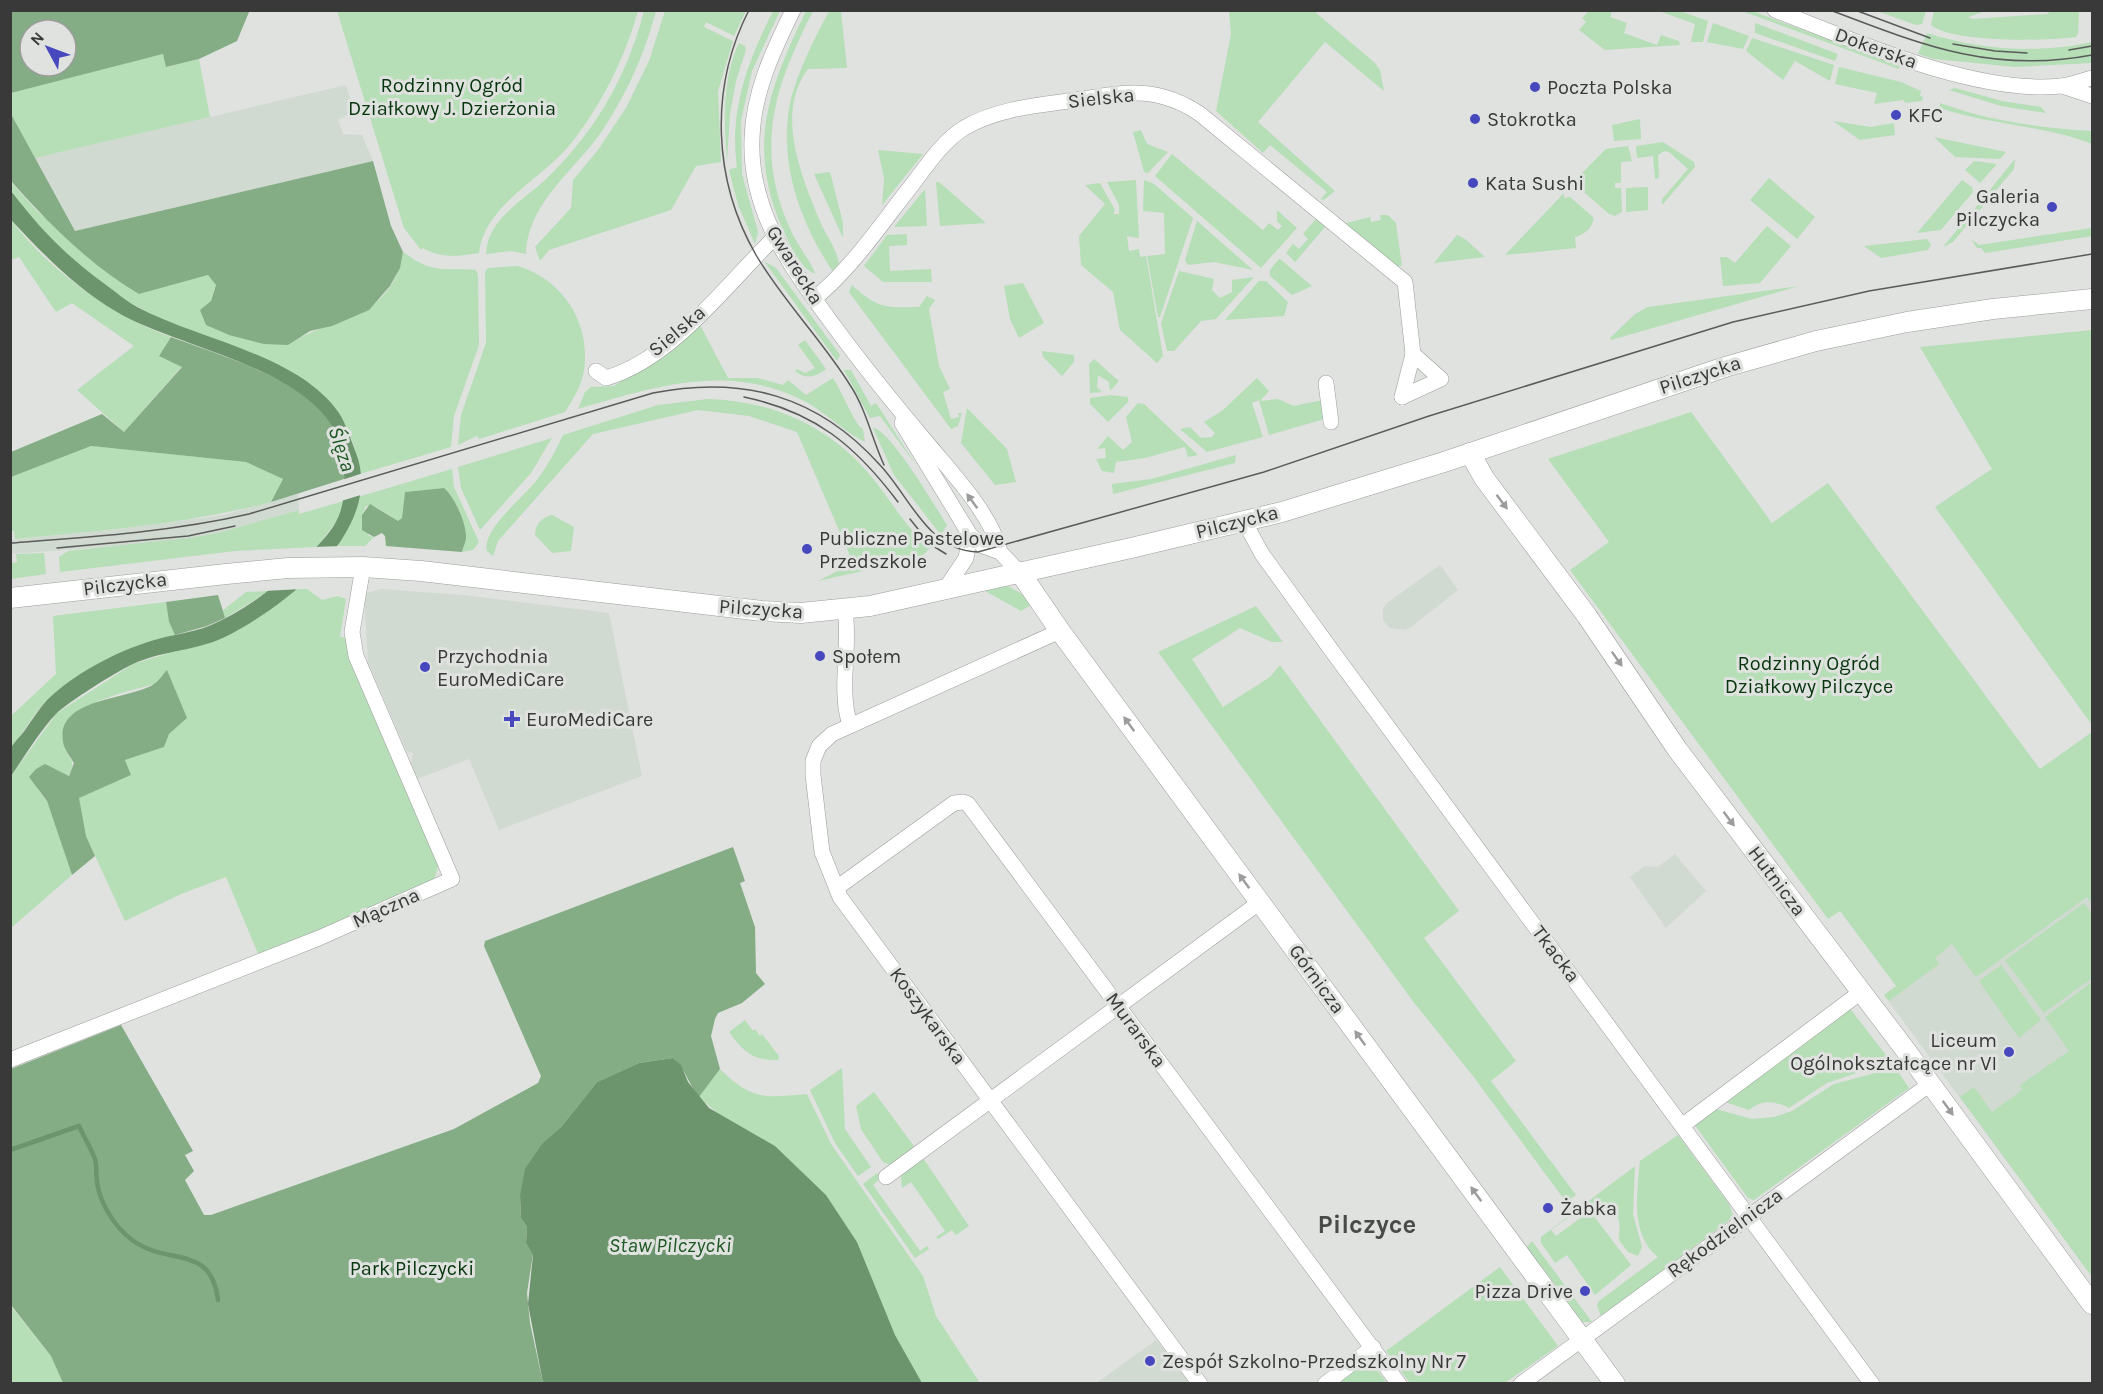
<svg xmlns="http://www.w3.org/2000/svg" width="2103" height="1394" font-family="Karla,sans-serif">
<rect width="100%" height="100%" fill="#dfe2df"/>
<g fill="#d1dad1">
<path d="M346 85 354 111 338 120 343 134 362 135 373 161 75 231 35 158Z"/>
<path d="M298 493 299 510 218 533 158 543 11 554V540L119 529 224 515Z"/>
<path d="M1440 565 1458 590 1411 627 1405 630 1390 628 1383 620V609L1387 603Z"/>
<path d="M381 589 463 595 609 613 642 776 499 830 469 759 417 779 411 763 413 753 407 752 368 662 364 594Z"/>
<path d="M2092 840V1118L2016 1174 1884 995Z"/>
<path d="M1675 854 1706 891 1666 928 1630 877 1645 866 1658 867Z"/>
<path d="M1156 1340 1189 1383H1096L1098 1382Z"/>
</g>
<g fill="#b6deb7">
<path d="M337 11H638C624 60 601 106 569 146 540 180 484 206 479 253 459 256 441 259 423 248L421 250 404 228Z"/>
<path d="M644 11H656C645 53 628 91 604 128 577 169 528 201 526 254L512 251 486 254C488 218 522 202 545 180 558 168 571 153 582 139 612 101 632 57 644 11Z"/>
<path d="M665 11H746L734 36 706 22 704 27 733 41 718 91 721 162 696 166 671 210 549 250 540 261 535 247 571 208 573 180 598 150 626 108 649 61Z"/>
<path d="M773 11H780L752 71 741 121 742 174 758 232 755 244 738 205 729 170 737 167C729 110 748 61 773 11Z"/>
<path d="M806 11H813C774 88 753 149 792 233 796 242 816 270 815 274 800 268 790 245 783 230 746 146 769 88 806 11Z"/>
<path d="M829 11H841L847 68 808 69C775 113 801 175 819 219 824 232 833 243 837 256L839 263 833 272C800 222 777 160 791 99 799 68 815 38 829 11Z"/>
<path d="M1229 11H1314L1375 63 1380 70 1384 91 1325 42 1258 122 1335 191 1325 199 1320 200 1327 192 1270 145 1263 153 1216 111 1231 34Z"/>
<path d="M1589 11H1612L1610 17 1627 23 1624 33 1657 45 1661 35 1679 41 1680 45 1605 50 1579 30 1586 22 1582 18Z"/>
<path d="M1659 11H1680L1708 21 1703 42H1691L1695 24Z"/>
<path d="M1742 11H1752L1900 66 1899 69Z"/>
<path d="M1877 11H1926L1922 24 1916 25Z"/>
<path d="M1981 11 1983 12 1968 17 1972 19 2047 14 2051 11H2079L2078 34 2076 37C2047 41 1952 43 1931 25L1934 11Z"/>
<path d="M1713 23 1749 36 1743 49 1707 42Z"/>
<path d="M1755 23 1838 54 1835 61 1755 33Z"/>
<path d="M1927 33C1979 50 2039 54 2092 42V63L2015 67 1934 59 1918 54Z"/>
<path d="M1752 38 1834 65 1830 81 1795 61 1783 80 1746 51Z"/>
<path d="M739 43 745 46 746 50 736 81 730 114 727 160C724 121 722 79 739 43Z"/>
<path d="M163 54 167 67 199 59 210 117 35 158 11 114V93Z"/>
<path d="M1839 67 1901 82 1921 91 1920 96 1923 97 1922 101 1905 103 1904 100 1874 104 1877 93 1835 84Z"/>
<path d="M1955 88 2002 101 2041 107 2046 113 2001 106 1949 90Z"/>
<path d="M1940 103C1990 121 2039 128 2092 131V144C2043 125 1990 125 1940 108Z"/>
<path d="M1640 119 1641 139 1614 141 1612 125Z"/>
<path d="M1833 121 1871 127 1894 123 1895 135 1860 140Z"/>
<path d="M1141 130 1147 144 1168 152 1148 173 1144 172 1133 132Z"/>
<path d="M1934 137 2006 152 2000 159 1955 157Z"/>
<path d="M1663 142 1694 162 1695 167 1662 205V199L1688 169 1669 152 1664 151 1658 155 1659 178 1655 179 1653 156 1637 158 1636 146Z"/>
<path d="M1628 146 1632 161 1621 162V183H1615V188H1621L1622 212 1615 216 1609 214 1576 185V179L1606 149Z"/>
<path d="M878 150 923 154 882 205 884 178Z"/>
<path d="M1172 154 1263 230 1269 223 1278 230 1282 226 1277 221V210L1297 228 1261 268 1155 176Z"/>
<path d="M2015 159 2014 169 1953 242 1943 247Z"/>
<path d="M1974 161 1997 164 1980 183 1965 170Z"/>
<path d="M830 172 843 223V238L814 174Z"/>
<path d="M1769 178 1815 217 1797 239 1750 200Z"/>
<path d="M1136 180 1139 238 1127 236 1129 251 1139 249 1140 257 1146 256 1163 356 1157 363 1120 330 1113 292 1081 265 1079 236 1105 204 1085 185 1100 183 1115 210 1113 214H1119V205L1107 182Z"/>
<path d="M1144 180 1154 184 1193 218 1160 317H1158L1147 256 1165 254 1164 213 1143 211Z"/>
<path d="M1962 180 1972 187 1973 192 1941 230 1917 233Z"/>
<path d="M10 181 37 211 139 294 208 275 216 284 211 301 288 345C335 314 391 322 403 252 434 275 441 267 476 270L478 275 479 345 454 416 451 447 360 474C347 359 219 352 136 306 102 287 68 258 41 229 29 216 11 198 10 181Z"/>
<path d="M936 182H939L986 223 940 226Z"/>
<path d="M1648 187V210L1626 212V188Z"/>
<path d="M925 189 927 226 894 227Z"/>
<path d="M1564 193V198L1570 197 1594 218C1592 228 1584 235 1575 237L1576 248 1505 255Z"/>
<path d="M1380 215H1388L1396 223 1402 266H1396L1343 224 1370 217 1371 222 1381 220Z"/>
<path d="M10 219C49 270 110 315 171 337L159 356 182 366 124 432 77 390 134 346 72 303 56 312 19 257 11 260Z"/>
<path d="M1316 219 1326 226 1295 262 1286 253 1293 244 1299 249 1308 239 1303 234Z"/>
<path d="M1197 221 1253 270 1214 262 1188 265 1185 260Z"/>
<path d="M1767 226 1791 246 1760 283 1723 286 1720 257H1727L1735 263Z"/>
<path d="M2091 228 2092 236 1985 253 1981 248H1977L1971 239 1979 245Z"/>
<path d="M907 234V245L889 246 890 271 931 269 932 282H883L864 266 887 235Z"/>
<path d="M1457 235 1465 239 1485 257 1434 263Z"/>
<path d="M1927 239 1931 245 1928 250 1881 258 1864 246Z"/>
<path d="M1279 259H1280L1312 286 1292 295 1270 276V270Z"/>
<path d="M764 261 776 268 840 355 837 361Z"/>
<path d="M517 266C562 278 591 323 584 370 582 385 573 399 565 412L479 439 477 436 458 445 461 415 486 343 485 272 488 268Z"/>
<path d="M1179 271 1214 279 1212 290 1220 298 1232 292V280L1254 277 1216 319 1201 321 1174 351H1167L1161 323Z"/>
<path d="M1259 281H1266L1288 302 1284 316 1225 320Z"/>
<path d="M1023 283 1044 323 1019 338 1010 319 1004 286Z"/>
<path d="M852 285C877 308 885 308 919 307L927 296 935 300 929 309 939 366 950 389 943 392 951 419 959 417 958 413H962L958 426 951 429 849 292Z"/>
<path d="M1799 286 1611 340 1610 338 1635 314 1648 307Z"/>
<path d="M699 323 728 378H758L783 385 788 380 806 395 833 378C841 389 855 426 863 429L865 442C844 432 826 412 804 401 728 362 654 387 578 409L585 392 591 387 614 386 659 357Z"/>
<path d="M2092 330V725L1935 507 1992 469 1920 347Z"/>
<path d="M805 340 826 369C815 377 807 380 795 371L797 369 805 373 815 368 798 345Z"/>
<path d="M1042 351 1074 355V362L1062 376 1043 357Z"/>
<path d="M1094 359 1119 381 1110 391 1109 382 1098 375 1097 387 1102 392 1090 393 1089 364Z"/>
<path d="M844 370H851L871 406 876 403 916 465 880 416 870 418Z"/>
<path d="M1257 378 1269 391 1260 401 1278 399 1294 406 1323 400 1324 416 1321 420 1269 435 1259 400 1252 403 1263 437 1207 452 1180 429 1190 427 1201 438 1212 437 1215 433 1204 422 1223 410Z"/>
<path d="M1111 395 1128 397V402L1108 422 1090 404V398Z"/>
<path d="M708 399C775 401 833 428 875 481 893 504 908 530 930 548L920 558 818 581 853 563 797 432 749 416 698 410 593 434 498 541 493 556 487 551C481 530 524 497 537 480 547 466 556 451 563 435L658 405Z"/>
<path d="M1138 403 1144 404 1198 455 1188 457 1185 447 1145 458 1116 462 1114 473 1102 471 1096 459 1106 458 1105 448 1097 449 1108 436 1123 450 1132 442 1126 417Z"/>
<path d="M967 408 1007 449 1016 482 995 485 961 443Z"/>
<path d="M1691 412 1772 523 1828 483 2040 769 2092 732V904L2087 897 1976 977 1952 944 1935 958 1939 964 1889 1001 1884 995 1896 986 1840 911 1828 919 1570 570 1609 542 1548 459Z"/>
<path d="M873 428C890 429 936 508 947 525L941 535 894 475Z"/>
<path d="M552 438 531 473 480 530 461 488 458 467Z"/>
<path d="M91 446 246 462 283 479 271 502C187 524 101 531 15 539L14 531H11V477Z"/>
<path d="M1236 455 1235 463 1113 494 1112 484 1151 479Z"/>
<path d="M452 469 454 487 479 542 473 550 462 552C463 547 466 542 466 538 467 524 454 496 443 488L405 492 402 518 398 521 374 506H366L362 515 369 536 374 537 365 546H338L358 497Z"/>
<path d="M344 501 339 518 317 547 235 551 60 572 59 557 68 551 189 538 218 533 299 510V514Z"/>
<path d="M552 515 574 527 571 551 552 553 535 535C536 523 541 518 552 515Z"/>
<path d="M44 553 46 574 11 579V563L17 562 16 554Z"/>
<path d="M1008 586 1022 594 1031 605 1021 611 985 591Z"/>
<path d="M297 589H307L322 600 338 596 346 599 340 637 347 638 439 864 434 880 259 956 226 877 181 894 125 921 86 836 78 798 131 775 125 760 164 747 169 734 187 718 154 684C129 692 55 705 63 742 66 756 79 761 68 776L57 771 38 790 47 801 72 875 11 928V776L57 713 133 664 229 635Z"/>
<path d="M269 591 225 618 222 611 246 592Z"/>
<path d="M166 602 169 622 175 635C130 649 81 666 47 700 33 714 22 734 11 750V716L56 674 53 616Z"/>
<path d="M1256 606 1283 642H1272L1240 628 1192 659 1223 707 1270 677 1280 665 1459 911 1424 938 1516 1061 1491 1081 1576 1195 1566 1202 1473 1076 1412 1000 1158 652Z"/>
<path d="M2084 903 2092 915V978L2044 1013 2005 960Z"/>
<path d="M2001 965 2041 1020 2019 1038 1979 981Z"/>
<path d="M2092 982V1277L1960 1097 1974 1087 1992 1112 2022 1090 2020 1085 2069 1051 2045 1017Z"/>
<path d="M1848 1006 1889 1059 1880 1065 1827 1083 1789 1108C1775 1101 1762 1099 1749 1110L1722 1101Z"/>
<path d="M745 1020 753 1031 755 1029 760 1036 762 1034 779 1056 778 1060C752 1061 743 1051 729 1032Z"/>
<path d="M842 1068 845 1129 871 1167 858 1176 835 1143 810 1090Z"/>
<path d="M720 1069C752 1100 764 1098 807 1094L831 1144 923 1276 936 1316 980 1383H922L895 1335 857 1242 826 1195 775 1146 722 1117 699 1097Z"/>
<path d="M1875 1073H1899L1909 1088 1754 1200 1748 1198 1694 1124 1716 1109 1752 1119 1774 1117 1792 1111 1834 1084Z"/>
<path d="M874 1092 916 1149 891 1165 883 1162 861 1129 856 1106Z"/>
<path d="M1678 1135 1729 1204 1733 1215 1729 1220 1601 1317 1597 1305 1599 1301 1658 1257C1630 1235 1637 1193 1640 1161Z"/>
<path d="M923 1158 969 1226 956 1235 952 1230 938 1239 936 1237 945 1231 911 1182 902 1188 901 1175Z"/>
<path d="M1635 1166 1633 1214 1642 1247 1638 1256 1628 1252 1619 1240C1618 1227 1625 1216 1607 1211L1595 1215 1587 1204 1551 1230 1556 1236 1590 1211 1631 1265 1595 1295 1567 1255 1555 1263 1541 1243V1237Z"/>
<path d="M877 1173 881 1178 873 1185 920 1251 927 1246 929 1249 915 1258 863 1184Z"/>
<path d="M1532 1241 1592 1322H1579L1572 1313 1574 1310 1541 1266H1537L1524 1250Z"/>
<path d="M1500 1267 1558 1346 1505 1383H1410L1386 1351Z"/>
<path d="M10 1305 51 1356 63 1383H11Z"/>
<path d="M1367 1357 1387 1383 1332 1384Z"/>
</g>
<g fill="#84ac85" fill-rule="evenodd">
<path d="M11 10H249V12L237 41 199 59 166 67 163 54 11 93ZM30 30H66V66H30Z"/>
<path d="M11 114 75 231 373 161 391 226 403 252 400 268 390 286 369 310 332 326 310 331 288 345 264 344 229 335 206 325 200 310 211 301 216 285 208 275 139 294C90 265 48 223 11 181Z"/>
<path d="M171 337C217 354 298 378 328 418 340 435 344 458 344 479L271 502 283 479 246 462 91 446 11 477V452L102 414 124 432 182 367 159 356Z"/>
<path d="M444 488C454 496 467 524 466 538 466 542 463 547 462 552L386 546 385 536 382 533 374 537 362 530V515L370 504 398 521 402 518 405 492Z"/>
<path d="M218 595 225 618 207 626 175 635 169 622 166 602Z"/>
<path d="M167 670 187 718 169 734 164 747 125 760 131 775 79 798 86 836 95 856 72 875 47 801 29 777 36 769 45 764 69 776 74 763C70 756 64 749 63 742 55 697 131 700 154 684 159 681 163 674 167 670Z"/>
<path d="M733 847 745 881 740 883 755 927 756 973 765 984 742 1003 718 1013 715 1019 711 1036 720 1069 699 1097C689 1085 685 1068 673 1058L639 1063 597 1082 561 1127 542 1145 520 1196 521 1218 527 1227 526 1243 533 1254 527 1293 530 1323 543 1383H63L51 1356 11 1305V1069L121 1025 193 1151 185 1155 194 1171 185 1180 204 1215H211L454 1129 538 1083 541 1076 484 946 485 941Z"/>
</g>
<g fill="#6c946d">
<path d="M11 191C42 231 64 254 106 285 116 292 126 301 137 307 199 340 298 354 339 413 346 424 351 440 356 453 385 529 287 605 229 635 199 651 163 650 133 664 119 670 65 704 56 714 39 732 25 756 11 776 11 768 8 755 11 748 14 742 21 736 25 730 32 720 39 709 47 700 74 674 115 652 151 641 170 635 190 633 209 626 244 611 272 590 300 563 339 526 348 514 343 459 336 371 180 350 117 312 77 289 44 255 12 221Z"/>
<path d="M673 1058 681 1065 688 1082 709 1108 775 1146 826 1195 857 1242 895 1335 922 1383H543L528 1304 533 1255 526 1243 527 1227 521 1218 520 1196 525 1169 542 1144 561 1127 597 1082 639 1063Z"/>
</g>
<g fill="#dfe2df">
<path d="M363 473 361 495 341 501 342 480Z"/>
<path d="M341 546 317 576 302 589 264 591 313 547Z"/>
</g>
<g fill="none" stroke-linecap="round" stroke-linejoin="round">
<path stroke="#6c946d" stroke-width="4.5" d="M10 1150 79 1126C84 1137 91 1148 95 1159 97 1166 96 1175 97 1182 100 1204 115 1227 132 1240 169 1267 211 1243 218 1300"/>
<g stroke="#9b9d9b" stroke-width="16">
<g id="minor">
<path d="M793 10C773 51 753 93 752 139 749 213 793 270 834 326 864 367 895 405 928 444 952 473 992 515 1000 552"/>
<path d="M1775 10C1855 41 1976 95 2061 86 2072 85 2083 80 2092 78"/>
<path d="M2062 86 2092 96"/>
<path d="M814 299C853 267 881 224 912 185 927 165 943 141 964 128 1000 107 1043 105 1083 99 1129 91 1160 87 1200 114L1405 282 1413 354 1402 397"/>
<path d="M596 371 606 378C672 359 727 284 774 238"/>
<path d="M1326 383 1331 422"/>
<path d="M1402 397 1441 379 1413 354"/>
<path d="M902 423 970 535 983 546 1000 552 1021 574"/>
<path d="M1244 521 1262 554 1332 651 1872 1384"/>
<path d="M946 588 966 558 970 535"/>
<path d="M845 610C851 648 838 688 850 725"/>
<path d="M1060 631 832 734 819 746 813 761V775L822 852 840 897 1200 1384"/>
<path d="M838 887 954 803 963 802 968 804 1399 1384"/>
<path d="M10 1060 319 938 452 879 356 656 352 632 363 567"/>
<path d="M1683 1125 1861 992"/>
<path d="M886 1177 1260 902"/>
<path d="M1325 1384 1373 1347"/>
<path d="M1521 1384 1930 1084"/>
</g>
</g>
<g stroke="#9b9d9b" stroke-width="21">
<g id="tertiary">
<path d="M1470 453 1484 478 1587 616 1677 749 1907 1052 2092 1304"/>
<path d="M1021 574 1060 631 1615 1384"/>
<path d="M10 598 226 574 288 568 363 567 421 571 762 611 801 613 870 606 1131 548 1282 512 1444 462 1725 367 1816 341 1907 322 1993 309 2092 299"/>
</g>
</g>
<use href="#minor" stroke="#fff" stroke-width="15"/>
<use href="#tertiary" stroke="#fff" stroke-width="20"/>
<g stroke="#5a5c5a" stroke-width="1.5">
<path d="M749 10C709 88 713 180 756 255 783 301 822 340 850 385 866 409 872 439 884 465"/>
<path d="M1830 10C1922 45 1992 74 2092 55"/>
<path d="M1855 10 1930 38"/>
<path d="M1953 44 1995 51 2027 53"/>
<path d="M2069 50 2092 46"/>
<path d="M744 397C815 412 855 445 898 502"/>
<path d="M910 519 930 544 946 554"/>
<path d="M10 543C91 537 170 532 249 514L653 393C743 375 818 396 880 465 911 498 927 550 978 552L1264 472 1429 416 1733 322 1869 291 2092 254"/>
<path d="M57 548 188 536 235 526"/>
</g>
</g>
<defs><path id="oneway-solid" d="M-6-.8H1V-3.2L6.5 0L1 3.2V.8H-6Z" transform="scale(1.5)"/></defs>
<g fill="#9c9c9c">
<use href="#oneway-solid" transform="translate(972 501) rotate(-126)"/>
<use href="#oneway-solid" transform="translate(1502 502) rotate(53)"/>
<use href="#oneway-solid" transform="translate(1617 659) rotate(55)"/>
<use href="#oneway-solid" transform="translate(1129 724) rotate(-126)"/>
<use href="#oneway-solid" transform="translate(1729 819) rotate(53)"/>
<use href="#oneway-solid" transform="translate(1244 881) rotate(-126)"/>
<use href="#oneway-solid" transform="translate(1360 1038) rotate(-126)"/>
<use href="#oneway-solid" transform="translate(1948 1108) rotate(54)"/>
<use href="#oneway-solid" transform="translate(1476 1194) rotate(-126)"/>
</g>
<g fill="#4748be" stroke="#dfe2df" stroke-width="2">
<circle cx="1535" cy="87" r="6"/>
<circle cx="1896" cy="115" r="6"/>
<circle cx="1475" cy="119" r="6"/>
<circle cx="1473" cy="183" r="6"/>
<circle cx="2052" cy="207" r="6"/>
<circle cx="807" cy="549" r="6"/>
<circle cx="820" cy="656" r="6"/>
<circle cx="425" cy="667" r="6"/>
<path d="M509 710h6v6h6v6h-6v6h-6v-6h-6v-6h6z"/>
<circle cx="2009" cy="1052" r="6"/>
<circle cx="1548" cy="1208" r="6"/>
<circle cx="1585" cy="1291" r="6"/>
<circle cx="1150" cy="1361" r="6"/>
</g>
<g text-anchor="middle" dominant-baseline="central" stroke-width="6" stroke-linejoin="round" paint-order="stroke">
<g font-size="20" fill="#383938" stroke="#dfe2df">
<text transform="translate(1876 48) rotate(20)">Dokerska</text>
<text transform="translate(1101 98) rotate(-6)">Sielska</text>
<text transform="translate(795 265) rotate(58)">Gwarecka</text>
<text transform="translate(677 331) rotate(-40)">Sielska</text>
<text transform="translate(1700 375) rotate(-18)">Pilczycka</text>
<text transform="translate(1237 522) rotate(-14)">Pilczycka</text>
<text transform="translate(125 584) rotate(-7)">Pilczycka</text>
<text transform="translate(761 609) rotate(4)">Pilczycka</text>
<text transform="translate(1777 881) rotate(53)">Hutnicza</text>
<text transform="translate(386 908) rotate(-24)">Mączna</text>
<text transform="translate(1556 954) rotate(53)">Tkacka</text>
<text transform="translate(1317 979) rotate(54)">Górnicza</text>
<text transform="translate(928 1016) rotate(54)">Koszykarska</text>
<text transform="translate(1136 1030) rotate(54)">Murarska</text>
<text transform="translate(1725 1233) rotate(-36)">Rękodzielnicza</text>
</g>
<g font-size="20" fill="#06350e" stroke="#dfe2df">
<text x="452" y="85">Rodzinny Ogród<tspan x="452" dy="23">Działkowy J. Dzierżonia</tspan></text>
<text x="1809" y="663">Rodzinny Ogród<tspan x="1809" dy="23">Działkowy Pilczyce</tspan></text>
<text x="412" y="1268">Park Pilczycki</text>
</g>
<g font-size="20" fill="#383938" stroke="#dfe2df" text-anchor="start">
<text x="1547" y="87">Poczta Polska</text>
<text x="1908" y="115">KFC</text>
<text x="1487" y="119">Stokrotka</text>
<text x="1485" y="183">Kata Sushi</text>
<text x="2040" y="196" text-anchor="end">Galeria<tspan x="2040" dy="23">Pilczycka</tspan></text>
<text x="819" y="538">Publiczne Pastelowe<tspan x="819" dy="23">Przedszkole</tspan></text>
<text x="437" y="656">Przychodnia<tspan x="437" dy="23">EuroMediCare</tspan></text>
<text x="832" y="656">Społem</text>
<text x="526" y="719">EuroMediCare</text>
<text x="1997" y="1040" text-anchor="end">Liceum<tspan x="1997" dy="23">Ogólnokształcące nr VI</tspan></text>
<text x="1560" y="1208">Żabka</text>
<text x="1573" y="1291" text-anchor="end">Pizza Drive</text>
<text x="1162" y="1361">Zespół Szkolno-Przedszkolny Nr 7</text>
</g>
<g font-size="21" font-style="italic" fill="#1d5824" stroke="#dfe2df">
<text transform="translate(342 449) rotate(72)">Ślęza</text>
<text x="670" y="1245">Staw Pilczycki</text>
</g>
<g font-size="26" font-weight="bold" fill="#494b49" stroke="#dfe2df">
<text x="1367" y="1224">Pilczyce</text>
</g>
</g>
<rect width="2103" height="1394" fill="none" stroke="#383938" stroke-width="24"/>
<g transform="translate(48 48) rotate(311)"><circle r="28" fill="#dfe2df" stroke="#9c9e9c" stroke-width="1.5"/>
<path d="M0-4.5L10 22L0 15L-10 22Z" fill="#4748be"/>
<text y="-9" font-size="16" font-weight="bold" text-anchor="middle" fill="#383938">N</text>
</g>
</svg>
